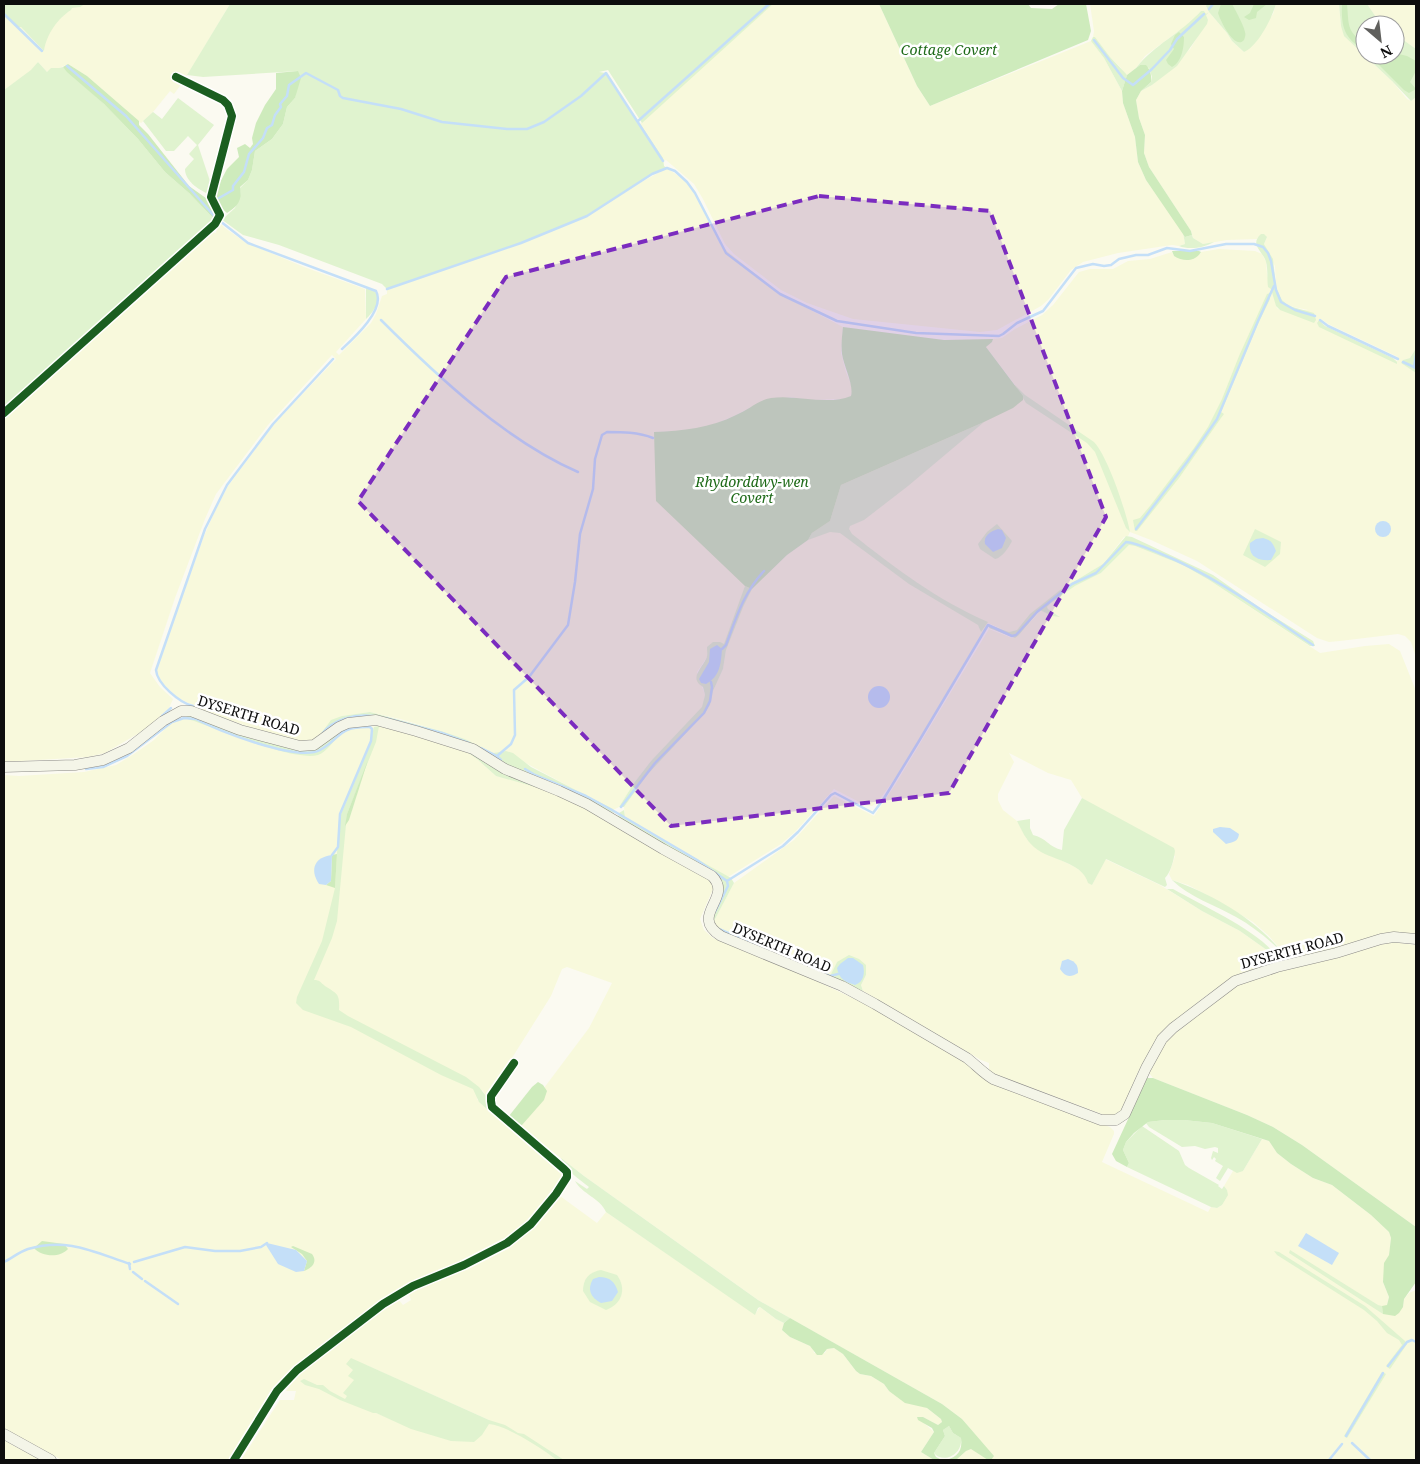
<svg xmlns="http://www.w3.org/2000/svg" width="1420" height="1464" font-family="'Noto Serif',serif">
<rect width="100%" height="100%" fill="#fbfaf1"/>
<g fill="#f8f9dc" fill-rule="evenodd">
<path d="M38 4H230L185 79 174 94 170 91 153 112 141 123 87 76 68 64 59 68 47 72 38 62 32 70 4 90V16L21 27 43 50 45 40Z"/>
<path d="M773 4H879L917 86 930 106 1091 41 1104 58 1122 91 1123 103 1135 137 1138 162 1146 180 1183 232 1185 244 1179 246 1172 245 1118 253 1083 262 1071 270 1048 300 1041 306 997 330 980 332 853 319 807 303 781 290 734 254 725 244 703 199 694 184 666 160 663 161 640 124Z"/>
<path d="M1090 4H1207L1206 7 1209 12 1227 33 1232 41 1244 52 1273 14 1276 4H1339L1341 26 1362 53 1392 81 1407 99 1411 101 1416 97 1415 350 1410 358 1403 360 1401 363 1416 373V657L1411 642 1405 636 1398 634 1340 641 1329 642 1317 638 1197 561 1151 540 1130 532 1128 536 1124 537 1103 564 1060 590 1040 606 1017 630 1009 632 988 623 903 767 877 803 872 806 865 805 834 789 795 832 781 844 728 877 629 821 625 816 624 807 647 775 705 713 710 705 713 691 723 669 726 650 724 644 707 657 697 672 705 695 703 707 651 761 634 783 619 807 613 810 522 761 498 752 493 753 465 739 441 731 404 720 370 712 342 716 317 739 304 742 266 733 207 712 178 698 159 680 156 670 204 536 215 511 228 486 274 424 336 359 332 355 268 425 216 494 205 519 175 598 150 673 160 687 173 699 169 708 146 729 105 753 88 757 4 762V420L212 232 216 233 219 222 225 228 245 242 304 267 365 289 366 319 336 352 339 355 371 323 376 314 382 296 387 294V289L482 256 587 216 627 190 667 168 687 182 700 202 721 246 780 294 843 327 841 353 846 372 853 389 851 396 845 399 811 400 790 397 753 406 736 415 710 426 682 431 654 432 752 589 787 555 808 540 841 485 1015 385 986 347 992 342 993 339 1002 338 1015 329 1042 315 1053 305 1079 272 1090 269H1113L1128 261 1150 259 1172 252 1174 256 1200 254 1201 252 1219 249 1255 251 1262 254 1266 262 1267 274 1277 308 1280 310H1308L1289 306 1282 300 1276 287 1275 266 1264 244 1267 237H1258L1257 239 1227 240 1203 244 1193 238 1191 231 1149 167 1144 153 1145 135 1139 118 1136 100 1141 91 1152 85 1190 49 1208 20 1204 11H1201L1192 21 1145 56 1136 68 1127 75 1123 73 1121 68 1110 57 1095 37H1093L1094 31ZM1321 319 1330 325 1398 357V360L1397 361 1317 322Z"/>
<path d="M1367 4H1416V49L1395 34V25H1385L1378 20Z"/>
<path d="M1129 545 1135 546 1183 565 1209 580 1320 653 1365 646 1389 644 1400 651 1416 691V935L1348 946 1289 959 1269 936 1253 922 1209 896 1188 885 1172 880 1169 874 1175 856 1082 798 1071 780 1048 773 1009 753 1014 762 998 794V800L1003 810 1017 821 1027 839 1036 848 1075 867 1082 872 1092 885 1105 859 1160 885 1202 911 1240 931 1278 958 1277 962 1245 972 1235 977 1207 995 1161 1033 1150 1050 1138 1072 1122 1111 1116 1115 1107 1116 992 1073 989 1069V1063L981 1060 863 991 861 985 866 975 837 962 830 976 718 930 714 921 734 883 794 840 834 796 874 816 895 785 989 629 1012 638 1019 635 1041 610 1052 616H1059L1048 609 1047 607 1051 603 1075 586 1101 573Z"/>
<path d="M184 718 202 723 249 741 285 752 310 755 325 749 342 731 351 728 379 726 393 728 467 752 477 759 496 776 531 785 562 796 595 813 704 875 712 883 713 889 700 919 704 930 713 938 804 975 863 1003 964 1061 989 1082 1110 1127 1114 1131V1134L1102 1162 1208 1212 1211 1207 1217 1208 1222 1205 1227 1190 1224 1186 1233 1171H1243L1262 1139 1269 1141 1277 1153 1291 1164 1313 1178 1332 1185 1371 1215 1389 1232 1391 1238 1389 1256 1383 1282 1389 1297 1387 1305 1403 1307 1404 1299 1409 1293 1416 1290V1460H991L993 1456 962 1419 942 1404 758 1300 584 1176 517 1124 589 1028 612 983 567 967 562 969 551 996 488 1096H486L482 1090 477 1099 488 1110 562 1171 563 1173V1176L527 1222 510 1237 468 1260 409 1284 383 1300 347 1326 282 1378 231 1460H62L4 1429V775L19 776 84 772 116 765 134 754 154 740 172 722Z"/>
<path d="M1392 942 1416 945V1227L1302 1145 1273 1127 1247 1115 1153 1078 1149 1073 1157 1057 1168 1039 1232 988 1243 982 1273 972Z"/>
<path d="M560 1196 597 1223 606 1212 755 1314 760 1307 776 1319 784 1323 782 1330 790 1337 810 1346 813 1348 814 1353H825L827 1349 834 1348 843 1354 856 1371 860 1374 871 1376 884 1384 889 1391 927 1408 941 1419 942 1422 938 1425 923 1417H917L934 1432 921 1452 934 1460H241L280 1400H294L296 1391H286L295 1379 298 1373 398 1299 403 1305 411 1300 408 1292 473 1265 510 1245 535 1224ZM366 1365 489 1420 412 1428 345 1400Z"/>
<path d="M4 1440 14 1446 42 1460H4Z"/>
<path d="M971 1449 980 1453 988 1460H956L966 1450Z"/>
</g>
<g fill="#e0f3cf">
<path d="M4 4H85L80 7 72 8 71 10C58 18 46 35 44 51L21 27H17L4 16Z"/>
<path d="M230 4H773L642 123 608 70 599 72 606 73 663 158 664 166 667 168 652 174 587 216 521 243 387 289 382 284 279 245 243 235 221 219 222 217H225L235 208 241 193 240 188 248 180 252 170 255 151 272 139 283 124 287 107 295 98 298 71 203 77 187 75Z"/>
<path d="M1207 4H1276C1272 18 1258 46 1244 52L1232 41 1227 33 1209 12 1206 15 1208 20 1207 24 1177 66 1152 85 1141 91 1151 82 1152 77 1149 68 1140 65 1136 68C1154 45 1181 33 1201 11H1204L1206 14 1209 12 1206 6Z"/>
<path d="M1339 4H1367L1378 20 1385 25H1365V55H1395V34L1416 49V97L1411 101 1392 81 1344 36 1341 26Z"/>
<path d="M1093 37H1095L1110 57 1127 75 1122 91 1104 58 1091 41Z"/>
<path d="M38 62 47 72 51 68H59L63 67 104 104 138 139 165 172 189 193 214 219 210 224 4 408V90L31 70Z"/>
<path d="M178 98 214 125 198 145 211 184 208 194C198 189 185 181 185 169L194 159 189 154 197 145 188 136 174 151H166L143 121 153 112 162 119Z"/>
<path d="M1183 232 1185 237 1192 235 1193 238 1203 244 1214 242C1204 248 1189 250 1179 246L1185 244Z"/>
<path d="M1261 234H1264L1267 237 1264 244 1273 259 1276 287 1282 300 1289 306 1314 313 1316 320 1314 323 1280 310 1276 306 1271 289 1268 287C1267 279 1268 269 1266 262 1263 251 1249 245 1261 234Z"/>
<path d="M366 288C387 292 377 308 366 319Z"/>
<path d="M1270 293V299L1257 326 1221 412 1224 414 1221 418 1179 478 1137 531H1135L1133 520 1140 518 1150 506 1194 448 1208 427 1222 399 1239 356 1267 294Z"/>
<path d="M1319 320 1325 326 1393 358 1397 362V364L1319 327 1317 323Z"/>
<path d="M1416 324V373L1401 363 1403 360 1410 358 1415 350Z"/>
<path d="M1015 385 1025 395 1094 442C1108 457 1126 511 1130 532L1126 528 1095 452 1087 443 1026 403Z"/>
<path d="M984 422 908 486 864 520 850 526 849 529 852 534C895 568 937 600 988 622L981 632 978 625 909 584 840 533 830 532 808 540 812 533 830 521 841 485Z"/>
<path d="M997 524 1012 541C1009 547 1002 558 995 559L980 549 978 544 987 532Z"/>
<path d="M1255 529 1281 542 1280 554 1265 567 1243 555Z"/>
<path d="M1126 536 1132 537 1213 575 1260 608 1313 641 1315 646H1310L1209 580 1183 565 1135 546 1129 545 1101 573 1075 586 1051 603 1047 607 1048 609 1060 617 1052 616 1040 610 1019 635 1015 638 989 628 990 625 1009 632 1017 630 1030 614 1060 590 1103 564Z"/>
<path d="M745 586 752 589 743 607 726 650 723 669 713 691 710 705 705 713 647 775 624 807H619L634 783 651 761 702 707 705 695 703 687C689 679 701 669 706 659 708 655 707 652 707 647L713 642H720L724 644Z"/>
<path d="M370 712 441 731 465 739 493 753 506 751 513 753 531 767 613 809 614 813 499 761 369 718 317 739 331 720 342 716Z"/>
<path d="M188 716 196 717 269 743 299 750 342 731C336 738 327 752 318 755 291 762 214 726 184 718Z"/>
<path d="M379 726 376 742 347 814 337 921 332 938 314 980C320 980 320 982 325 986 337 994 340 993 339 1010L348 1016 466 1077 479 1087 486 1096H488L493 1111 512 1131 479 1102 473 1089 441 1075 351 1027 303 1010 296 1003 297 997 322 941 335 888 339 819 368 750 374 727Z"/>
<path d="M467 752 539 788 496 776 477 759Z"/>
<path d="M1082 798 1174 848 1175 851C1174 859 1171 872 1165 878L1167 885 1165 887 1106 859 1092 885 1088 883C1082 861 1050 861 1034 847 1026 840 1022 831 1017 821L1030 819V828L1033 835C1045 837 1050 848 1062 850L1064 830Z"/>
<path d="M624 810 625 817 629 821 731 878 734 883 714 921 712 918 723 887 719 876 618 818 619 813Z"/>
<path d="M1172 880C1214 895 1254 918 1283 953 1268 939 1254 927 1236 917 1215 905 1189 897 1172 880Z"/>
<path d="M1167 889H1173C1203 906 1260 931 1278 958L1240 931 1202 911Z"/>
<path d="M849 955 859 959 866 965V975L861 985 863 991 830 976 837 962Z"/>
<path d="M1165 1120H1184L1212 1123 1262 1139 1243 1171 1237 1173 1228 1168 1220 1181 1216 1178 1223 1166 1215 1161 1216 1159 1214 1157 1212 1160 1211 1158 1213 1151 1218 1153V1148L1215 1147 1205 1149 1195 1146 1182 1147 1149 1127 1146 1123 1148 1122Z"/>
<path d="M1142 1126 1179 1151 1185 1165 1189 1168 1219 1185 1218 1186 1222 1189 1224 1186 1227 1190 1228 1195 1222 1205 1217 1208 1211 1207 1127 1167 1129 1163 1123 1150 1126 1142Z"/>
<path d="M561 1158 584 1176 758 1300 790 1318 784 1323 776 1319 760 1307 758 1308 755 1315 606 1212C600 1198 582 1194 575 1181L587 1189 589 1187C579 1179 565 1170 561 1158Z"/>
<path d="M1290 1250 1378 1305 1382 1306 1383 1314 1289 1253Z"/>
<path d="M1274 1251 1279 1252 1365 1306 1405 1341 1407 1344 1390 1369 1386 1366 1402 1345 1399 1340 1387 1333 1377 1321 1364 1310 1277 1255Z"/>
<path d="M601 1270 617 1275C627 1289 622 1304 606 1310L590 1302 583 1291C583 1279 589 1272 601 1270Z"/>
<path d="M351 1358 489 1420 505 1425 518 1433 524 1434 564 1460H557C541 1448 508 1426 489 1424L482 1435 474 1442 451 1441 411 1429 376 1413H373L340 1400 319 1389 305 1385 300 1381 304 1379 317 1385H323L330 1391 345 1399 347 1396 343 1393 354 1380 348 1376 353 1370 346 1364Z"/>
<path d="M1382 1372 1386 1374 1347 1438 1344 1436Z"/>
<path d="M949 1426 953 1433 961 1438C963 1455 943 1464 934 1453L945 1436 943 1430Z"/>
</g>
<g fill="#ceebbc">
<path d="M879 4H1028L1031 8 1052 9 1059 4H1086L1091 31 1088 40 930 106 917 86Z"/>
<path d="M1221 4H1232C1235 9 1244 26 1245 32 1246 35 1245 37 1244 40 1235 51 1220 20 1218 13Z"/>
<path d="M1254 4H1267L1257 12 1256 18 1249 20 1244 17 1250 13Z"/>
<path d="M1342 4H1347C1349 24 1346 31 1365 44V51C1344 38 1341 27 1342 4Z"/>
<path d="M1179 32 1184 37C1184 47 1182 62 1172 67L1168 64 1166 60 1174 49 1171 44 1175 35Z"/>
<path d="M1395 53 1407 56 1416 61V71L1410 82 1416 89 1409 93 1404 90 1369 55H1395Z"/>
<path d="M68 64 87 76 139 121V125L148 134 189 186 210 201 216 215 214 219 189 193 165 172 138 139 104 104 67 72 63 67Z"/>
<path d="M1140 65H1146C1150 69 1152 76 1151 82L1141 91 1136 100 1139 118 1145 135 1144 153 1149 167 1191 231 1192 235 1185 237 1146 180 1138 162 1135 137 1123 103 1122 91 1127 75Z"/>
<path d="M298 71 301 78 295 98 287 107 283 124 272 139 255 151 252 170 248 180 240 187C243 200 237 207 227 213L216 203 212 193 216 190 227 169 239 157 237 148 245 144 250 148 253 144 252 138 256 123 265 105 276 89V73Z"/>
<path d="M1172 251H1199L1201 252C1195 262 1183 262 1174 256Z"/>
<path d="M843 327 944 340 993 339 992 342 986 347 1023 396V400L1013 408 984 422 841 485 830 521 812 533 808 540 787 555 752 589 745 586 656 501 654 432C683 431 710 428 736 415 748 410 759 400 771 398 796 394 827 406 851 396 854 385 844 367 842 354 841 346 842 336 843 327Z"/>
<path d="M368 760 349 820 345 826 347 814Z"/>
<path d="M337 854 335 888 326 885 331 881 332 855Z"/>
<path d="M1147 1078H1153L1247 1115 1273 1127 1302 1145 1416 1227V1282L1404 1299 1403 1307 1399 1313 1395 1316 1383 1314 1382 1306 1387 1305 1389 1297 1383 1282 1384 1263 1389 1255 1391 1238 1389 1232 1371 1215 1332 1185 1313 1178 1291 1164 1277 1153 1269 1141 1212 1123 1184 1120H1165L1148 1122 1134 1133 1126 1142 1123 1150 1129 1163 1127 1167 1116 1161 1112 1154Z"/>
<path d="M538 1082 543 1085 547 1091 544 1100 522 1125 519 1127 509 1119V1116L532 1087Z"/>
<path d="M42 1241 64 1244 68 1249C60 1258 42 1257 34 1248Z"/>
<path d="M293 1246 312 1254C318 1262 312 1268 304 1271L307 1261 302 1254 291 1247Z"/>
<path d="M790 1318 942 1404 962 1419 994 1456 991 1460H988L971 1449 966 1451 956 1460H946C957 1457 963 1451 961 1438L953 1433 949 1426 943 1430 945 1436 934 1453 936 1457 942 1460H934L921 1452 934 1432 932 1428 918 1420 917 1417H923L938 1425 942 1422 941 1419 927 1408 905 1403 889 1391 884 1384 871 1376 860 1374 856 1371 843 1354 834 1348 827 1349 822 1355H817L810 1346 790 1337 782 1330 784 1323Z"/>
</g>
<g fill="#c4dff8">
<circle cx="1383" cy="529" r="8"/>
<path d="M998 529 1002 530 1006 538 1002 548 993 552 985 544C983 536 991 531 998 529Z"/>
<path d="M1263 538C1271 540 1273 543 1276 551L1271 560C1259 561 1248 557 1250 543L1256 539Z"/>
<path d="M717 645 722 649C721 663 720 677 706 684L701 683 699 679 709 662 710 649Z"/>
<circle cx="879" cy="697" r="11"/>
<path d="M1220 827 1230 828 1239 834C1238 842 1233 842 1226 844L1213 832V829Z"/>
<path d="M332 855 331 881 326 885 319 884C309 869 315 857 332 855Z"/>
<path d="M848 958H853L863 965C865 973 864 982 855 985 845 982 839 979 837 968L840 964Z"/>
<path d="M1068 959C1076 962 1078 965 1078 973 1070 978 1065 977 1060 969L1062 961Z"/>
<path d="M1306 1233 1339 1253 1332 1265 1298 1246Z"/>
<path d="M267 1243 296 1250 307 1261 304 1271 296 1272 278 1264 266 1245Z"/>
<path d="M599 1277C610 1277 615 1282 618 1292L612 1301 601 1303C590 1297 587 1289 593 1279Z"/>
</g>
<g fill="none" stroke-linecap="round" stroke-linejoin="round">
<g stroke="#c4dff8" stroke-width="2.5">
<path d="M1209 9 1213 4"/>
<path d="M4 14 42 51"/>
<path d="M1094 40 1123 78 1133 85 1152 69 1170 50 1177 39 1204 14"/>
<path d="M67 66 126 116 215 217"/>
<path d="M638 121C682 82 725 43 769 4"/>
<path d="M219 198 233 190V186L244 172 249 154 263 138 267 128 272 125 275 115 281 107 280 104 287 96 289 85 306 73 338 90 340 96 343 98 401 109 442 122 507 129H527L544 122 581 96 606 73 663 161"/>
<path d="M220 221 248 243 376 291C386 309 354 338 342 349"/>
<path d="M387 289 521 243 587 216 652 174 667 168 675 171 687 182 695 193 726 253 780 294 837 321 916 333 999 336 1003 334 1017 323 1043 311 1076 268 1093 264 1104 266 1111 265 1119 259 1136 255H1148L1167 248 1190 251 1226 244H1254L1263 247 1268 253 1271 261 1276 290 1281 302 1295 310 1315 316"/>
<path d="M381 320C436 375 506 441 578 472"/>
<path d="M1320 320 1328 326 1398 359"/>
<path d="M1403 362 1416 368"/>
<path d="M1414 367 1416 355"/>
<path d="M1136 529 1187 462 1217 419 1258 321 1274 286"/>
<path d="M722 649 726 645C736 618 744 592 764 571"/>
<path d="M193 706C180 703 157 684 156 670L205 529 227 485 273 424 333 359"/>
<path d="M162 716 171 708"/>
<path d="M385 718 442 733 469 743"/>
<path d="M322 734C333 719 354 714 373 716"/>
<path d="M481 748 497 756 501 760"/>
<path d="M497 756 511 744 515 735 514 690 529 677 568 625 575 582 580 534 593 489 595 459 602 435 607 432C622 432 638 432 653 438"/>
<path d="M86 769 103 767 127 756 172 722 184 718 196 719C218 731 298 762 320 750 342 738 337 726 370 727L372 729 371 741 340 814 338 847 332 855"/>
<path d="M525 769 535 775 586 796 612 810 697 860 727 881"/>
<path d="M621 807 655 763 704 713 710 701 712 687 711 682"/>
<path d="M715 912 728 886 727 881 783 846 798 832 831 795 835 793 873 813 883 800 919 741 988 625 1012 636 1016 635 1037 612 1072 584 1096 573 1126 542C1137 543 1149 549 1159 553 1214 575 1264 612 1313 645"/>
<path d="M719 929 767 950"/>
<path d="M825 974 830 976 838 974"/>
<path d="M4 1262C12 1258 19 1252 28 1249 67 1237 94 1252 130 1264"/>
<path d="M134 1262 185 1247 215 1251H240L261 1247 267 1243"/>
<path d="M129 1263 130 1269"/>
<path d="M133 1272 142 1279"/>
<path d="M145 1281 178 1304"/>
<path d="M1388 1366 1407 1342 1412 1340 1416 1342"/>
<path d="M1346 1436 1383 1373"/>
<path d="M1352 1443 1370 1460"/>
<path d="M1329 1460 1342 1444"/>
</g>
<g stroke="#949490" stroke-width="8">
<g id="street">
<path d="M4 413 215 224 220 215 211 197 232 116 228 105 223 100 176 77"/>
<path d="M234 1460 277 1391 297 1370 383 1304 413 1286 464 1265 507 1243 531 1224 556 1194 567 1177V1172L564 1169 492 1107 491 1101V1096L514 1063"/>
</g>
</g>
<g stroke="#8b8a86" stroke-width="11">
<g id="secondary">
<path d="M4 767 75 765 103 760 129 748 163 721 181 711H191L240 730 300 746 314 745 339 727 348 723 376 720 416 731 473 749 505 769 559 791 587 804 663 849 712 876C734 898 688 915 721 936L842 986 875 1004 967 1058C976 1065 983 1073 993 1079L1101 1120H1116L1125 1114 1146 1068 1162 1039 1173 1028 1235 981 1277 967 1336 953 1381 939 1394 937 1416 939"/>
<path d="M4 1434 51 1460"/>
</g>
</g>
<use href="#street" stroke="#fefefd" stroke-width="7"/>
<use href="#secondary" stroke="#f4f5e8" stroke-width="10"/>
<g stroke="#fff" stroke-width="11">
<g id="cycleway">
<path d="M4 413 215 224 220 215 211 197 232 116 228 105 223 100 176 77"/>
<path d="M234 1460 277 1391 297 1370 383 1304 413 1286 464 1265 507 1243 531 1224 556 1194 567 1177V1172L564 1169 492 1107 491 1101V1096L514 1063"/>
</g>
</g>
<use href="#cycleway" stroke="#1b5e20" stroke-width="8"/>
</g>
<path fill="#7b2cbf" fill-opacity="0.2" stroke="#7b2cbf" stroke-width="4" stroke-dasharray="10 6" stroke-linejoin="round" d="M819 196 990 211 1106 517 949 793 671 826 358 501 506 277Z"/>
<g text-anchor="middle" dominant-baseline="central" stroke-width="5" stroke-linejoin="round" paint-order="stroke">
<g font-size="14" font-style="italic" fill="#1e6a18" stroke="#fff">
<text x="949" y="49">Cottage Covert</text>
<text x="752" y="481">Rhydorddwy-wen<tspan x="752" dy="16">Covert</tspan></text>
</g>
<g font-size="14" fill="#0d0d0d" stroke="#fff">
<text transform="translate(249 715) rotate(17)">DYSERTH ROAD</text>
<text transform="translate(782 947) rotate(23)">DYSERTH ROAD</text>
<text transform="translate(1292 950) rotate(-15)">DYSERTH ROAD</text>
</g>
</g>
<rect width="1420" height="1464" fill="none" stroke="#0d0d0d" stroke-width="10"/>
<g transform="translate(1380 40) rotate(152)"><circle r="24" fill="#ffffff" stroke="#9e9e9e"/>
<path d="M0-4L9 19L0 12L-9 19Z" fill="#60605d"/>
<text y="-8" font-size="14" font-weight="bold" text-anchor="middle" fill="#0d0d0d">N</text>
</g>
</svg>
